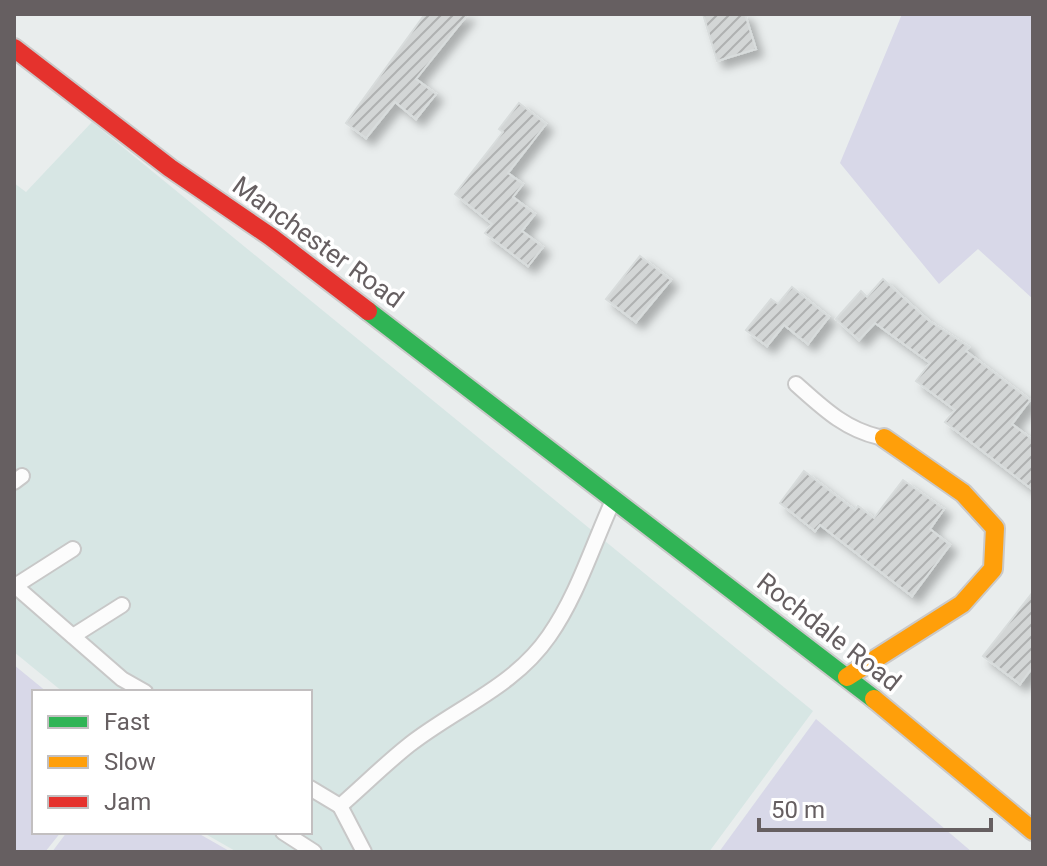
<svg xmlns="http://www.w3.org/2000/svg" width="1047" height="866" font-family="Roboto,sans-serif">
<defs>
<pattern id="building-hatch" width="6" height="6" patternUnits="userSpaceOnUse" patternTransform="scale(2)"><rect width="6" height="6" fill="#d3d6d6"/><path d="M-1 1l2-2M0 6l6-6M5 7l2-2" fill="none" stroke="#afb1b1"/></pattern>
<filter id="shadow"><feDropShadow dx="7" dy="7" stdDeviation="4" flood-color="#0004"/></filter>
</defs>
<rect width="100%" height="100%" fill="#e9eded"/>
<path fill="#d7e6e4" d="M92 122 813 711 709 852H237L202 832H310V692H63L14 652V183L26 192Z"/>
<g fill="#d8d8e8">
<path d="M902 14H1033V299L978 249 939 284 840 163Z"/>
<path d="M14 665 47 692H34V832H61L45 852H14Z"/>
<path d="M816 719 972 852H719Z"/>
<path d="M67 832H196L231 852H52Z"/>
</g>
<g fill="url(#building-hatch)" stroke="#d8dcdc" stroke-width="2" filter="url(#shadow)">
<path d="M425 14H468L416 79 436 94 416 119 395 102 366 138 346 123Z"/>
<path d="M703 14H745L756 49 717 61Z"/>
<path d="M519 103 546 124 508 173 523 184 513 197 535 214 522 231 543 247 528 266 485 233 492 224 455 194 503 132 499 129Z"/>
<path d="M640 256 671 280 636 322 606 299Z"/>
<path d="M883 279 928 320 969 347 966 351 1030 400 1012 424 1033 440V490L945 422 955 410 916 381 930 363 875 323 859 340 836 319 861 291 867 297Z"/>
<path d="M792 287 829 317 808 344 784 325 767 346 746 330 771 299 778 304Z"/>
<path d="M804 471 855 510 858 506 874 518 903 480 944 509 930 529 950 545 912 596 820 525 815 531 780 503Z"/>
<path d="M1033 592V667L1020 684 983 656Z"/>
</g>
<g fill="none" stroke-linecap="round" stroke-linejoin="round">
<g stroke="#c8c8c8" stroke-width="18">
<g id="lane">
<path d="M796 384C822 407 844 429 879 437"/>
<path d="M14 482 22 476"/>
<path d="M14 585 122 679 145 692"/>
<path d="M15 586 73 549"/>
<path d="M73 636 122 605"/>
<path d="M310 788 340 806C363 786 385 764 409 745 456 708 514 687 549 636 577 596 592 547 612 503"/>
<path d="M340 806 364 852"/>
<path d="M283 832 314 852"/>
</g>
</g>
<g stroke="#cac9c9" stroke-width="22">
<path id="fast" d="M368 311 874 699"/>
</g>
<g stroke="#cac9c9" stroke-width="22">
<g id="slow">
<path d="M847 677 962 604 993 569 995 528 963 493 884 438"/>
<path d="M874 699 1033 831"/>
</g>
</g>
<g stroke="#cac9c9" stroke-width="22">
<path id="jam" d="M14 48 170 168 271 237 368 311"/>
</g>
<use href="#lane" stroke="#fcfcfc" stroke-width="14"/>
<use href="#fast" stroke="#30b455" stroke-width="18"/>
<use href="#slow" stroke="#ff9f0a" stroke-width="18"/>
<use href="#jam" stroke="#e5322d" stroke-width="18"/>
</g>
<g text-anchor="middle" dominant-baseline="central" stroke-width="7" stroke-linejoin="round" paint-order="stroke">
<g font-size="26" fill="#665f61" stroke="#fff">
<text transform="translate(318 242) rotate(36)">Manchester Road</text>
<text transform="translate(829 632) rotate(38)">Rochdale Road</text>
</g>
</g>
<rect width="1047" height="866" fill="none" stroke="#665f61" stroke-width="32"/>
<rect x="32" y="690" width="280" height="144" fill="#ffffff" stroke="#c2bfc0" stroke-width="2"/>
<rect x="48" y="716" width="40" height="12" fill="#30b455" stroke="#c2bfc0" stroke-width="2"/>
<text x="104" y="730" font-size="24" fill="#665f61">Fast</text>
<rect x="48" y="756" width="40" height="12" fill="#ff9f0a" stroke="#c2bfc0" stroke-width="2"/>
<text x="104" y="770" font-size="24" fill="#665f61">Slow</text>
<rect x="48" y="796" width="40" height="12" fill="#e5322d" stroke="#c2bfc0" stroke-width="2"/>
<text x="104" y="810" font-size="24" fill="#665f61">Jam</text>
<path d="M759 818v12h232v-12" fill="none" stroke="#665f61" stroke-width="4"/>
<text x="771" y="818" font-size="24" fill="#665f61" stroke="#ffffff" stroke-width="6" paint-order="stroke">50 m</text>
</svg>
